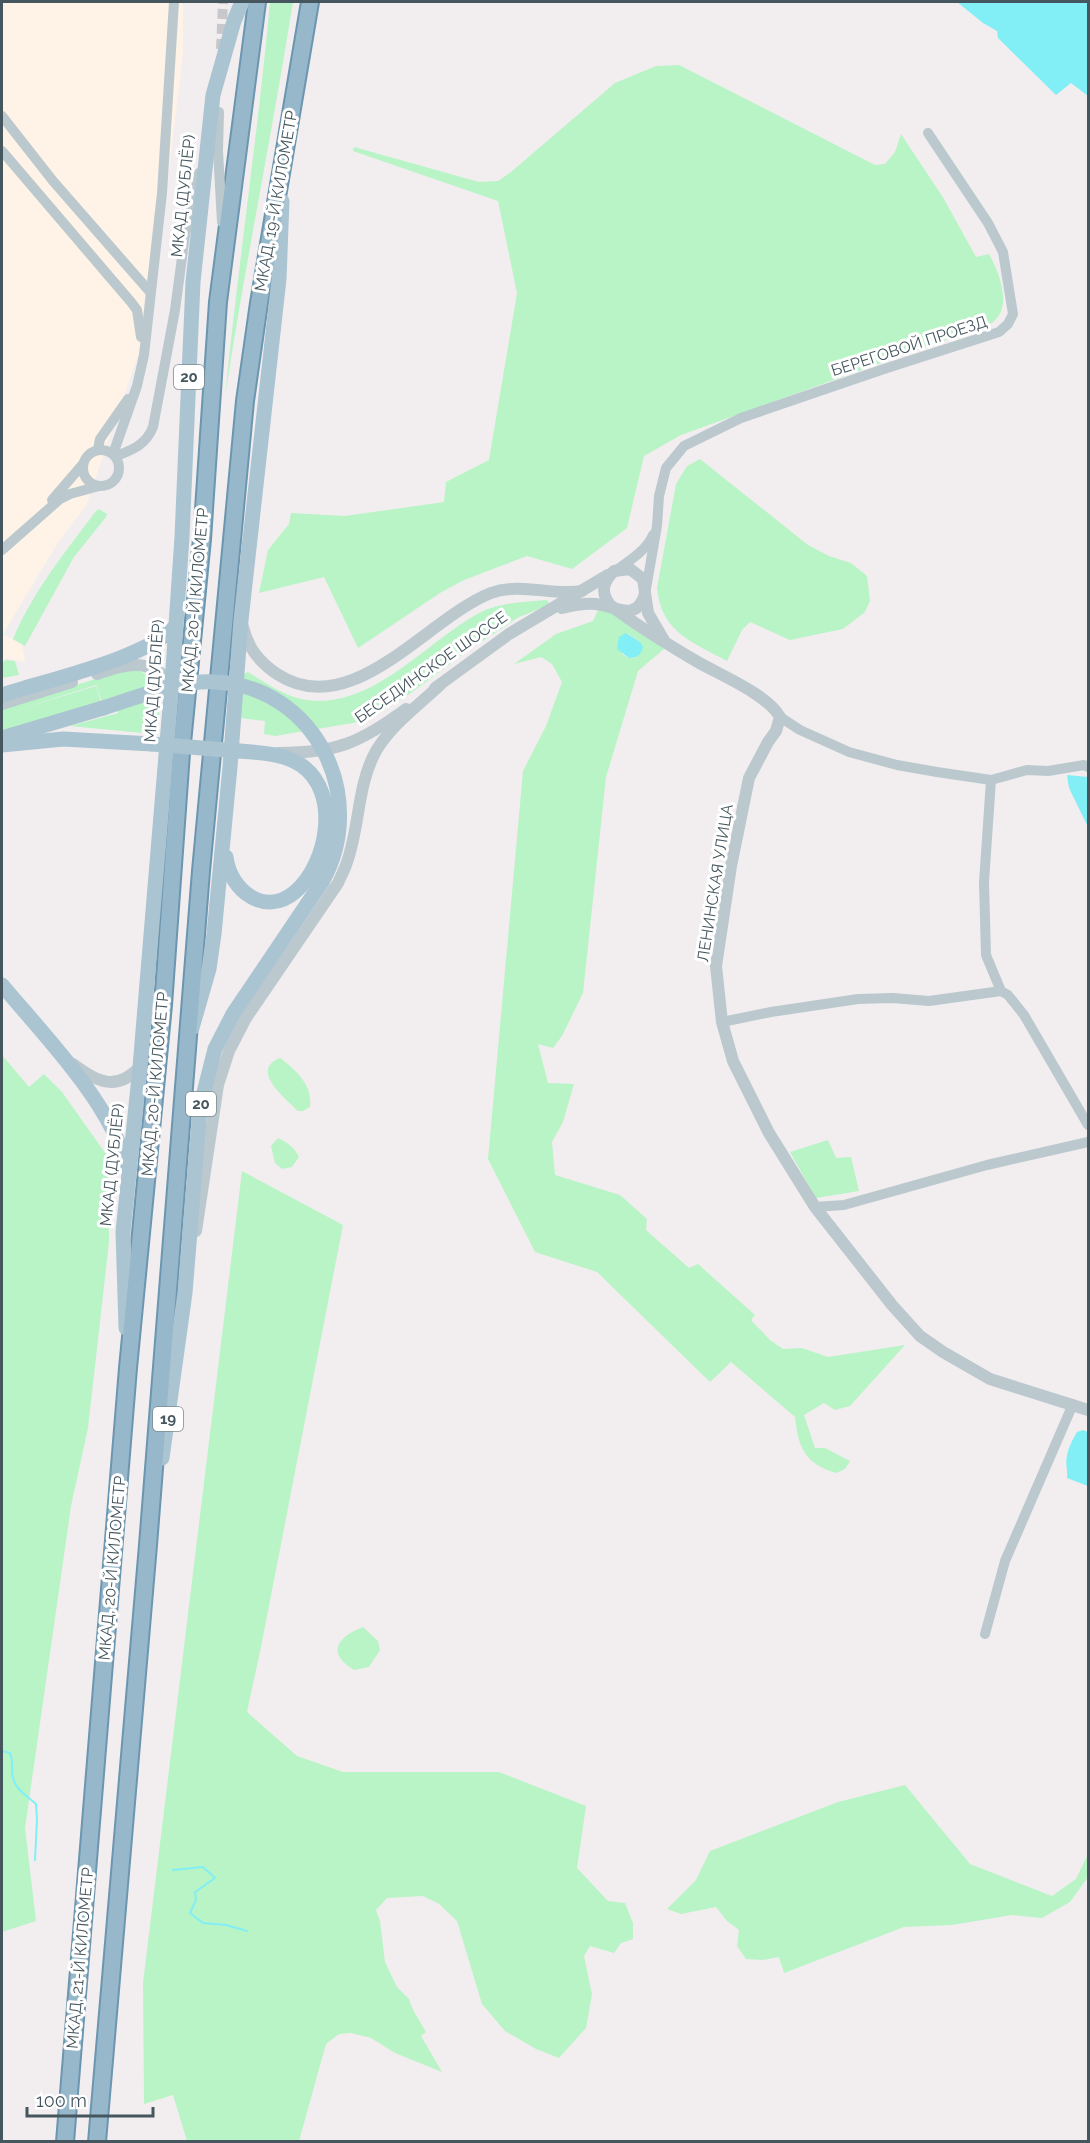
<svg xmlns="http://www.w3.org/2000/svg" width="1090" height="2143" font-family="Raleway,sans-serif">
<rect width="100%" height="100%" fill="#f2eeef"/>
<path fill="#fef3e6" d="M2 2H183V54L161 236 147 329 86 506 59 541 3 634 22 645 25 662 6 658 2 661Z"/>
<g fill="#b8f4c6" fill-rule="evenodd">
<path d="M270 2H293C272 134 245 265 225 397 238 265 258 134 270 2Z"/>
<path d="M679 65 875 165 885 164 895 152 901 134 944 199 976 257 989 254C1000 274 1013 308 992 323L681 435 644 456 627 528 572 569 527 556 464 580 440 593 358 648 324 577 259 593 268 550 289 524 291 513 345 516 444 502 446 482 489 460 517 293 498 201 353 151 354 147 479 182 498 181 511 172 615 83 656 66Z"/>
<path d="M700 459 808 545 829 556 851 563 867 576 870 601 865 612 843 629 790 640 750 622 742 630 727 661C692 642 661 632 657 588L676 484 687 466Z"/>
<path d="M99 509 107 514 106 517 74 557 25 646 13 639C33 591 66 551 96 511Z"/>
<path d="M547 600 549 603 546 606 517 618 469 650 408 695 365 721 275 736 264 734 265 721 240 718 244 674 248 672C264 682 283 695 301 699 370 713 424 643 479 613 500 602 524 602 547 600Z"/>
<path d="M599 608C625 616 645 630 664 649L638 671 606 777 583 993 562 1036 553 1048 538 1044 548 1083 574 1084 563 1122 552 1142 555 1175 620 1195 647 1219 646 1230 689 1268 698 1264 755 1315 751 1320 770 1340 783 1349 802 1348 828 1357 905 1345 850 1406 835 1410 824 1403 804 1415 815 1448H825L850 1461 845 1469 836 1473C805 1464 798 1447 795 1417L731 1362 710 1382 597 1272 535 1252 488 1159 523 771 546 726 562 682 552 664 541 657 514 664 556 634 593 621ZM627 633 640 642 636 658H629L622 654Z"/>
<path d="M6 660 15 661 19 675 2 678V663Z"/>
<path d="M135 669C162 680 161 691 159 717L142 733 70 726 118 713 114 699 102 702 96 685 17 710 96 686 101 702 2 731V708L121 671Z"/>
<path d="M2 1055 29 1087 44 1074 62 1092 108 1157 109 1242 88 1428 71 1506 25 1828 36 1921 2 1932Z"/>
<path d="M280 1058C296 1070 313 1085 310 1107L303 1111H298C285 1098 249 1070 280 1058Z"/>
<path d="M278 1138C288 1143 294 1147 299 1157L292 1167 282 1169 275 1163 271 1146Z"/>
<path d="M828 1140 836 1158 851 1157 859 1191 816 1198 790 1152Z"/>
<path d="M242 1171 343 1225 261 1647 247 1712 297 1756 343 1772H499L586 1806 577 1868 608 1901 625 1903 633 1923V1939L621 1943 614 1953 590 1946 584 1956 592 1994 586 2028 559 2058 536 2049 505 2031 482 2004 457 1921 439 1904 423 1896 387 1898 376 1910 380 1921 385 1962 397 1987 409 1999 413 2010 426 2032 421 2036 442 2072 395 2053 371 2038 351 2033 339 2034 326 2044 299 2141H187L173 2095 144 2104 143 1983Z"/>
<path d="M363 1627 378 1641 380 1650 369 1667 354 1670C326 1653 337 1637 363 1627Z"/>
<path d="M905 1785 970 1864 1052 1896 1076 1879 1088 1854V1877L1070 1902 1042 1918 1012 1915 952 1925 904 1927 784 1973 779 1957 763 1960 746 1959 737 1946 739 1930 727 1921 716 1907 681 1914 667 1909 696 1880 710 1851 838 1802Z"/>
</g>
<g fill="#81eff5">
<path d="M957 2H1088V96L1071 83 1056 95 998 38 997 31 983 23Z"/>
<path d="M626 633 640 642 643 647C641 655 637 658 629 658L617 649 619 637Z"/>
<path d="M1067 775 1088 777V827L1069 788Z"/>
<path d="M1083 1430 1088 1432V1486L1067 1478C1068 1470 1065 1463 1067 1456 1068 1448 1073 1439 1077 1432Z"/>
</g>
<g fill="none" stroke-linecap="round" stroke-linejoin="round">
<g stroke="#81eff5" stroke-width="2">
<path d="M2 1751 10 1753C15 1765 10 1769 13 1778 16 1790 27 1796 36 1804L37 1819 35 1860"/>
<path d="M173 1870 203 1867 215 1878 195 1892 196 1900 190 1913 203 1923 226 1925 247 1931"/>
</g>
<path stroke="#c7c8cb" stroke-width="10" stroke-dasharray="10 5" stroke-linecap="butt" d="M221 49 223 2"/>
<g stroke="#6c96af" stroke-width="20">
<g id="trunk">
<path d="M65 2142 128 1368 163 1005 181 753 202 539 218 302 257 2"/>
<path d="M97 2142 148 1545 201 871 245 401 259 303 310 2"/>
</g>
</g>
<g stroke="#bbc9cf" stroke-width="10">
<path d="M219 112 218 151 222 222"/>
<path d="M2 116 53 181 150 292"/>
<path d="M2 151 131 302 137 310 141 337"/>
<path d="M98 449 100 439 128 399"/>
<circle cx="101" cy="468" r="18"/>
<path d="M113 454 137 386 144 355 162 193 174 2"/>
<path d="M116 456C132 450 146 445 153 427L175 310 185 235 199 173"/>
<path d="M52 500 83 464"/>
<path d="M2 550 60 499 70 494 99 486"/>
<path d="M615 571C629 561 646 551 653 535"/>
<path d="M646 589 657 526 659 496 666 468 684 446 741 418 884 369 999 332 1008 324 1013 314 1003 252 988 223 928 133"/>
<path d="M780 717 800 730 849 752 897 765 937 772 991 780 1027 770 1048 771 1084 765 1088 767"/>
<path d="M991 780 984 882 986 955 1001 991 1008 995 1024 1015 1088 1125"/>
<path d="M722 1022 771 1012 858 999 893 998 929 1001 1001 991"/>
<path d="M815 1207 844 1205 987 1165 1088 1142"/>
<path d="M985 1634 1005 1561 1073 1404"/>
</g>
<g stroke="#bbc9cf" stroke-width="12">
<path d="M562 608C574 605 585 603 596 604 616 606 636 623 645 594"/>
<path d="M243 627C248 648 259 662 277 674 352 723 427 618 491 593 521 582 551 596 582 591"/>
<path d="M665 642 648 613 643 579 630 569 614 571C603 582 600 592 610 605 636 625 667 644 696 661 720 675 767 694 780 717L776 731 768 742 749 778 731 866 716 966 722 1022 733 1061 769 1133 815 1207 892 1305 920 1336 943 1352 990 1379 1088 1410"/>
<path d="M97 674C127 664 148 657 172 683"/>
<path d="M435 688 509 634 608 575"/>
<path d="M2 704 72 682"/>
<path d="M278 753C336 753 360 743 406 709"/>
<path d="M73 1064C97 1082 116 1092 140 1067"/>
<path d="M196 1231 218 1085 229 1051 246 1018 338 883C341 876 345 869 347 862 360 826 357 785 376 751 391 725 419 705 440 685"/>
</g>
<g stroke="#abc4d1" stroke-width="15">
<path d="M2 695C47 680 145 659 176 626"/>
<path d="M2 738 103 708"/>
<path d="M2 745 63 739 152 744"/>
<path d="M226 857C230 891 265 917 295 892 328 864 341 792 301 765 283 753 260 753 239 751"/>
<path d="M2 985C43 1034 110 1102 126 1164"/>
<path d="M192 1028 209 969 214 934 230 767 241 620 279 279 282 201"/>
<path d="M126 1328 123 1232 140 1067 172 683 182 537 193 282 213 95 234 21 242 2"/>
<path d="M162 1458 185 1293 200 1108 215 1049 233 1014 322 882"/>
</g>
<use href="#trunk" stroke="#96b8ca" stroke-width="16"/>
<g stroke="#abc4d1" stroke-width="15">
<path d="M103 708C139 697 177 680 215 682 315 686 370 797 322 882"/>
<path d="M152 744 239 751"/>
</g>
</g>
<g text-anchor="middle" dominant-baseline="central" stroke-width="6" stroke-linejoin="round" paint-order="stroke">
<g fill="#fff" stroke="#7d898e" stroke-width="1.5">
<rect x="174" y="365" width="30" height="24" rx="4.5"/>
<rect x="186" y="1092" width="30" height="24" rx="4.5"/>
<rect x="153" y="1407" width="30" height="24" rx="4.5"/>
</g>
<g font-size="15" font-weight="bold" fill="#45565e">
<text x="189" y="377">20</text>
<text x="201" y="1104">20</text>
<text x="168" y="1419">19</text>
</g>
<g font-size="16" fill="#45565e" stroke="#fff">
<text transform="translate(183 196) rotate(-84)">МКАД (ДУБЛЁР)</text>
<text transform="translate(276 201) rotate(-80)">МКАД, 19-Й КИЛОМЕТР</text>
<text transform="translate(909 346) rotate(-18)">БЕРЕГОВОЙ ПРОЕЗД</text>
<text transform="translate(195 600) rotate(-85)">МКАД, 20-Й КИЛОМЕТР</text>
<text transform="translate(431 667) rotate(-35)">БЕСЕДИНСКОЕ ШОССЕ</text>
<text transform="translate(154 681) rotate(-86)">МКАД (ДУБЛЁР)</text>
<text transform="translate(715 883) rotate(-81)">ЛЕНИНСКАЯ УЛИЦА</text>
<text transform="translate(155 1084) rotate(-85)">МКАД, 20-Й КИЛОМЕТР</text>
<text transform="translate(112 1165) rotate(-84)">МКАД (ДУБЛЁР)</text>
<text transform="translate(112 1568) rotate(-85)">МКАД, 20-Й КИЛОМЕТР</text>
<text transform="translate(80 1958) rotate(-85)">МКАД, 21-Й КИЛОМЕТР</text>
</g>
</g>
<rect width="1090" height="2143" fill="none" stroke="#45565e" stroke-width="6"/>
<path d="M27 2107v9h126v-9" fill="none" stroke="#45565e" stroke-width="3"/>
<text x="36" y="2107" font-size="18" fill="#45565e" stroke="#ffffff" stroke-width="4.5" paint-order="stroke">100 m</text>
</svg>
